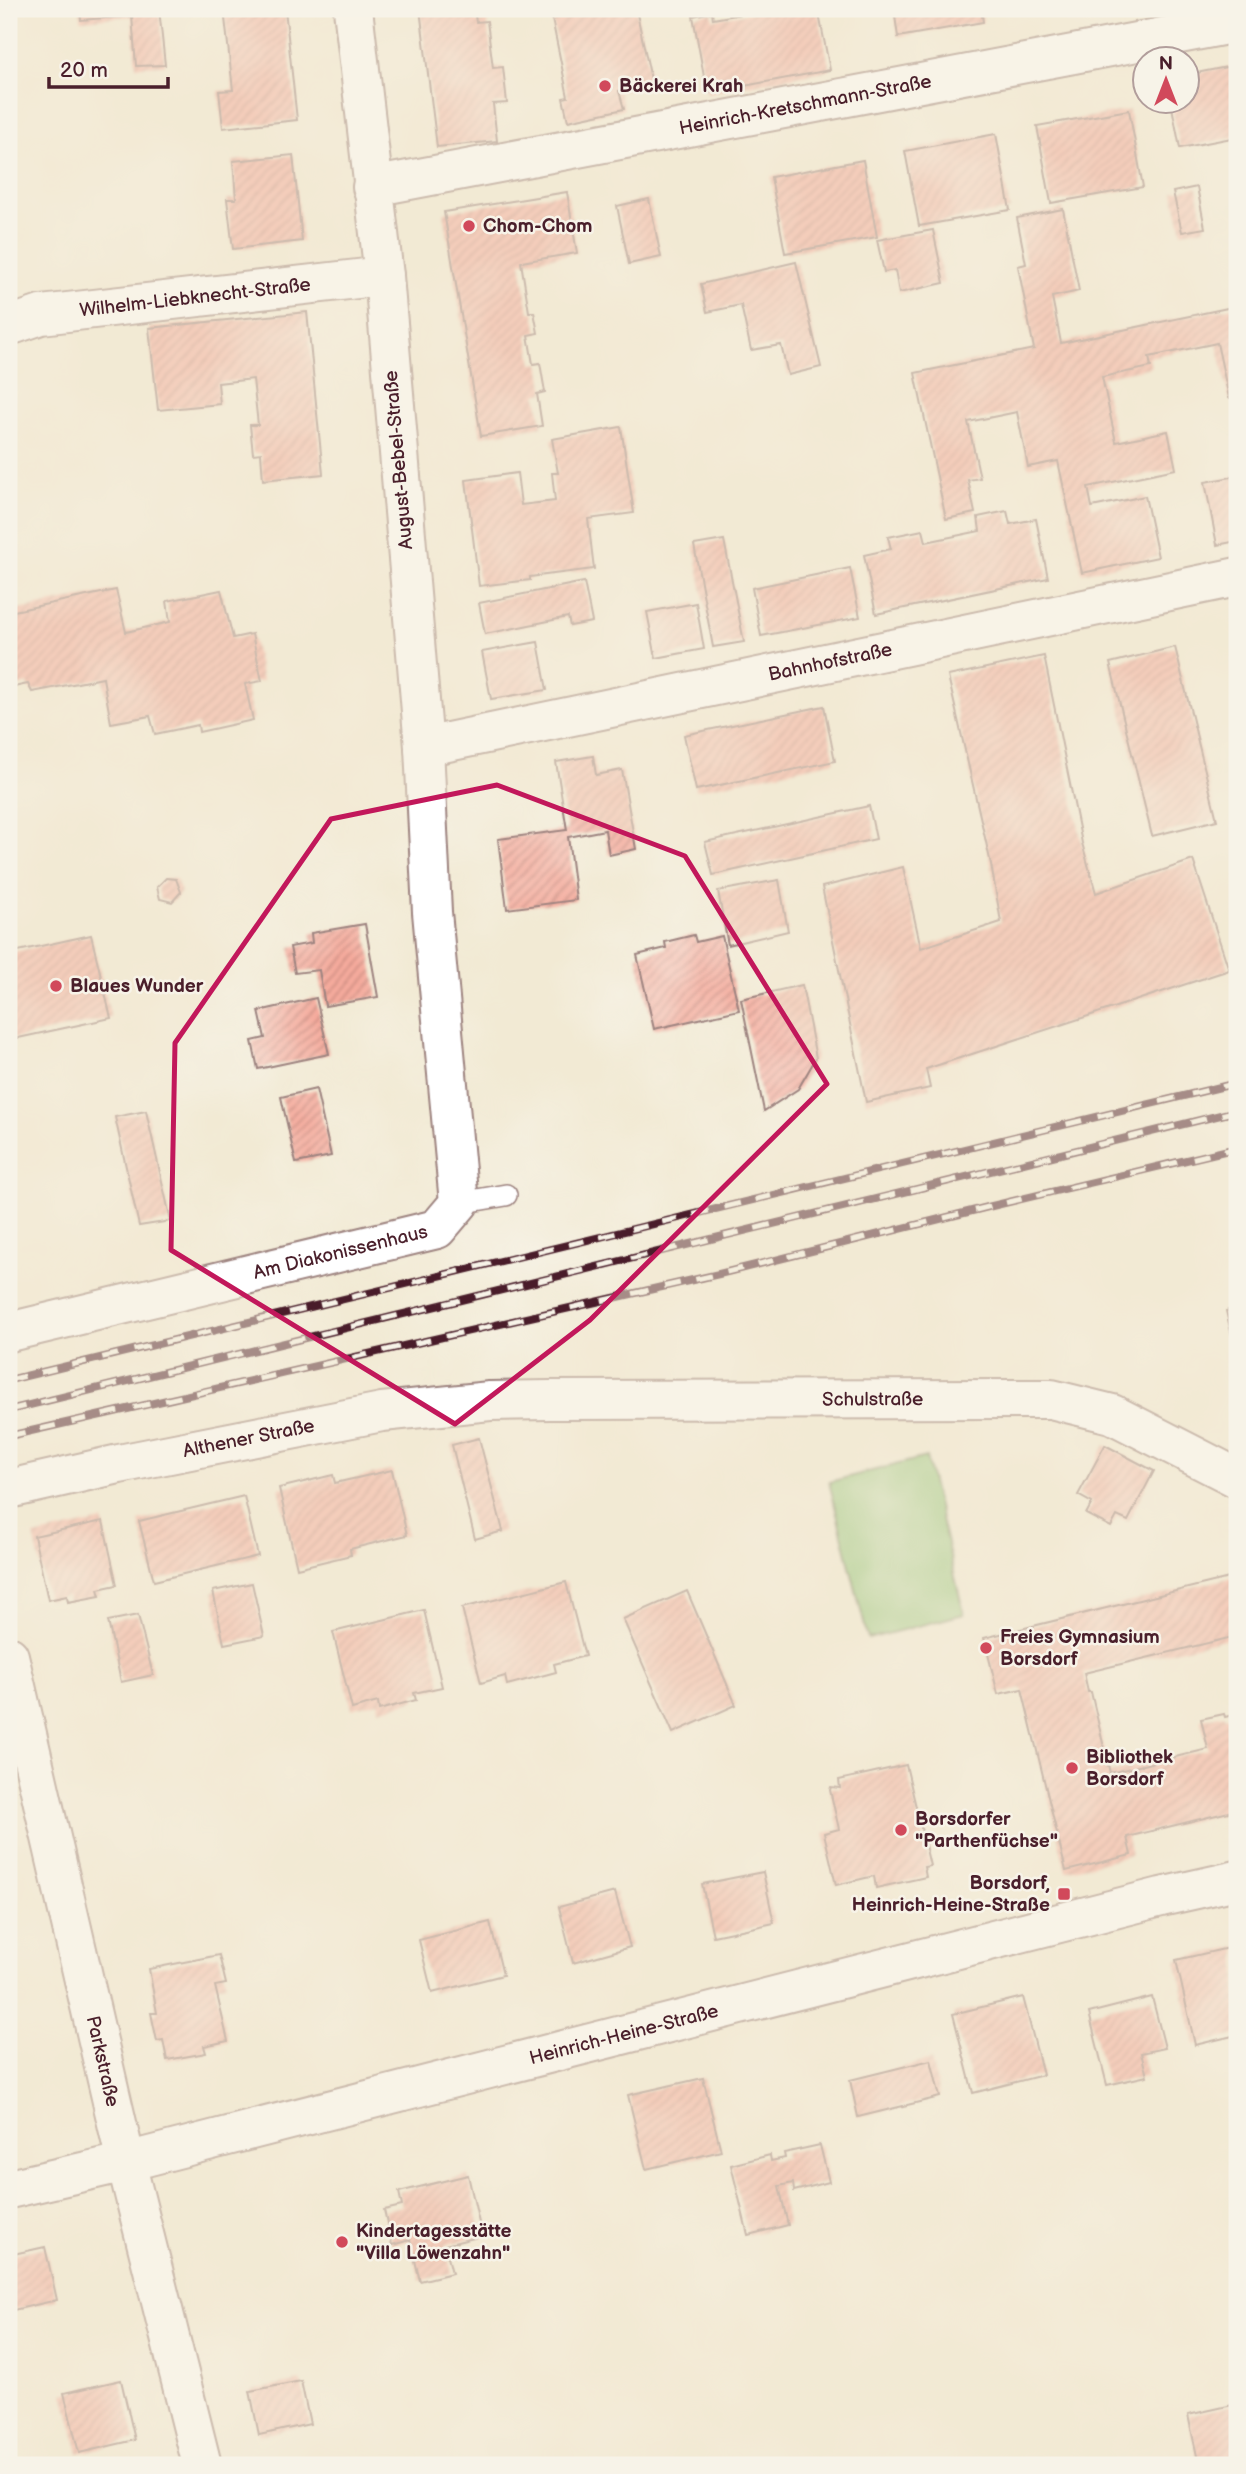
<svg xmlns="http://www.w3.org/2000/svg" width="1246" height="2474" font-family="'Balsamiq Sans',sans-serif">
<defs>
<pattern id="building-hatch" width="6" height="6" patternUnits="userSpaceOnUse" patternTransform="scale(1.75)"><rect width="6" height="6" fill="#f5aa9c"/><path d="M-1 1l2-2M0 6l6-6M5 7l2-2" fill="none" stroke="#c88a7f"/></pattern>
</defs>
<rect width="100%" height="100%" fill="#f7f3e8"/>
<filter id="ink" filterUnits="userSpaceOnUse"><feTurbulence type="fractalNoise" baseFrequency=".0143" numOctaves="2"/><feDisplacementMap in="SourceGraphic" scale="14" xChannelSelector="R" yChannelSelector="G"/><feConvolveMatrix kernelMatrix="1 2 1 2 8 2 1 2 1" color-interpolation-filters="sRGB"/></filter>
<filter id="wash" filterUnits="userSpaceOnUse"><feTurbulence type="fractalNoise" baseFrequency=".00686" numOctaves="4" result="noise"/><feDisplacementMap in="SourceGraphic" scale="28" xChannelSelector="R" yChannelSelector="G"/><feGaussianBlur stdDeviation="1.57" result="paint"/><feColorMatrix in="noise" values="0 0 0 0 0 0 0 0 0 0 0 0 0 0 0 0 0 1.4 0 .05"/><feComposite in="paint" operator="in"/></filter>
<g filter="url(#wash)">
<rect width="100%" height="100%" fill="#f2ead4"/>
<path fill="#8ec375" stroke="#6c7150" stroke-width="2" d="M926 1457 964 1614 868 1639 829 1482Z"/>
<g id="blocks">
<g fill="url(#building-hatch)">
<path d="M80 9H159L165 65 136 66 132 16 81 20Z"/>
<path d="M224 9H285L297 120 223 128 219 91 233 90Z"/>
<path d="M420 9H474L476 22 487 21 493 68 503 67 507 103 493 104 497 141 437 147Z"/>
<path d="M550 9H636L652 84 619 91 624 109 568 121 563 98 568 97Z"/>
<path d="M770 9H818L830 70 707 93 693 16 712 12 713 19Z"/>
<path d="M894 9H981L983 22 898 37Z"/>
<path d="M1237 65V137L1180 148 1171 102H1186V75Z"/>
<path d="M1129 110 1143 187 1051 203 1037 126Z"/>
<path d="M996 134 1010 210 919 226 905 151Z"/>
<path d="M293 155 302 241 233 249 227 199H236L233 161Z"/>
<path d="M863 160 877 237 785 253 771 177Z"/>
<path d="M1197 187 1205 228 1182 232 1173 192Z"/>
<path d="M567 192 577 253 521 262 529 312H534L538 333 528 335 533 364 540 363 545 392 537 394 542 426 481 436 444 212Z"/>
<path d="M649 199 661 257 629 264 617 206Z"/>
<path d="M1063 209 1079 291 1052 297 1061 343 1237 306V397L1229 398 1217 343 1149 357 1151 367 1102 377 1116 442 1168 431 1176 469 1088 487 1092 507 1145 496 1158 557 1082 573 1058 461 1028 467 1017 412 968 422 980 478 968 480 975 513 946 519 915 373 1034 349 1018 266 1026 264 1017 218Z"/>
<path d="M933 230 944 283 899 293 895 270 884 272 877 240Z"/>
<path d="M796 262 821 367 788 375 781 345 751 350 741 305 707 312 701 284Z"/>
<path d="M307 312 323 474 263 480 261 453 253 454 250 425H258L253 379 218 383 220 404 158 410 149 328Z"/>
<path d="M9 396 15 432 9 433Z"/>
<path d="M621 427 634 513 588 519 594 569 530 577V580L479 586 466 480 517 473 521 505 555 501 552 473H558L552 439Z"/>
<path d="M1237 476V541L1217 545 1205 482Z"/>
<path d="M1007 511 1010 524 1036 519 1048 578 876 614 864 555 891 549 888 537 923 530 926 542 980 531 978 517Z"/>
<path d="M724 540 744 642 713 647 694 545Z"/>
<path d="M850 568 860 617 761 636 752 588Z"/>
<path d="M584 582 592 622 570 626 568 617 485 634 479 603Z"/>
<path d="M116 590 126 632 170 622 167 601 221 590 233 638 252 634 262 681 245 684 253 720 199 732 198 725 155 734 150 716 111 723 103 678 32 692 28 684 9 688V612Z"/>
<path d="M696 603 704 649 656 658 647 612Z"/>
<path d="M538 642 547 690 491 699 482 652Z"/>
<path d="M1175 647 1217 820 1152 836 1110 663Z"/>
<path d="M1044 656 1082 843 1096 893 1193 860 1229 970 926 1069 930 1088 866 1102 822 887 903 867 921 948 1001 922 991 864 948 676Z"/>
<path d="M824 706 835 761 696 790 684 735Z"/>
<path d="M593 756 596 775 622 770 636 849 609 855 605 830 568 837 576 900 507 909 498 839 567 830 556 762Z"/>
<path d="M869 806 876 839 713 875 705 842Z"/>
<path d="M166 878 176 879 181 892 172 902 160 899 157 887Z"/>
<path d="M779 880 788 931 728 945 718 891Z"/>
<path d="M365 924 378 997 325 1006 319 970 295 973 290 947 312 943 311 933Z"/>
<path d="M91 935 111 1018 9 1040V953Z"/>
<path d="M694 935 696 942 722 936 739 1010 654 1029 637 955 666 948 665 942Z"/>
<path d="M802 985 816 1058 798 1089 764 1111 741 999Z"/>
<path d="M316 998 329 1054 258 1069 252 1041 265 1038 259 1011Z"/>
<path d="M316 1089 331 1156 296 1163 281 1097Z"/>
<path d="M146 1111 171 1221 139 1226 115 1117Z"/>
<path d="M1237 1308V1352L1236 1353 1226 1311Z"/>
<path d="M479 1438 503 1531 475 1539 452 1445Z"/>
<path d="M1105 1445 1154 1471 1128 1521 1117 1516 1111 1527 1086 1514 1092 1503 1078 1495Z"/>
<path d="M392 1470 407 1535 350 1549 351 1555 297 1568 279 1488 333 1475 335 1483Z"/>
<path d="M244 1496 258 1556 154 1581 139 1521Z"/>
<path d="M103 1521 117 1585 98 1589 100 1596 68 1602 67 1596 48 1600 34 1536Z"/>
<path d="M1237 1576V1636L1084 1673 1088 1692H1091L1110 1773 1208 1749 1201 1719 1224 1714 1225 1717 1237 1714V1810L1127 1837 1131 1855 1066 1871 1022 1689 998 1694 984 1638Z"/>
<path d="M566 1582 585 1656 554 1664 556 1672 507 1685 505 1676 481 1683 462 1608Z"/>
<path d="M252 1583 264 1636 224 1644 213 1591Z"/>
<path d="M687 1591 736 1705 673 1733 623 1619Z"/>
<path d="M424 1610 442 1687 414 1693 416 1700 379 1710 378 1702 352 1709 333 1632Z"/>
<path d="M138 1615 153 1675 121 1682 108 1621Z"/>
<path d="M906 1765 930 1866 924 1867 926 1877 876 1888 874 1876 836 1885 824 1833 839 1829 830 1790 831 1787 840 1788 839 1780Z"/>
<path d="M763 1872 774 1923 713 1936 702 1884Z"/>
<path d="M615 1892 630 1947 573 1963 559 1907Z"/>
<path d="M490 1922 503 1975 432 1993 419 1940Z"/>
<path d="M1237 1946V2035L1195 2045 1176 1960Z"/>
<path d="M219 1955 226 1984 215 1986 228 2041 204 2046 206 2053 167 2060 163 2040 157 2041 151 2013H157L149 1969Z"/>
<path d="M1023 1997 1043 2075 973 2093 953 2014Z"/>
<path d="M1152 1997 1165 2048 1141 2053 1147 2076 1107 2085 1089 2013Z"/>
<path d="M931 2060 940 2097 858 2117 850 2080Z"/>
<path d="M703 2078 721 2151 646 2169 628 2095Z"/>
<path d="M820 2145 829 2182 794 2191 793 2183 779 2186 788 2225 748 2235 731 2165 770 2155 771 2161 785 2158 784 2153Z"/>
<path d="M468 2175 482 2236 445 2245 452 2273 420 2281 410 2240 392 2245 384 2210 402 2206 399 2192Z"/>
<path d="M45 2247 57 2300 9 2311V2255Z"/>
<path d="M121 2380 135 2440 79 2453 64 2393Z"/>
<path d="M301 2381 310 2424 259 2435 250 2391Z"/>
<path d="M1237 2404V2465H1199L1188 2415Z"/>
</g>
</g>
</g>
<g filter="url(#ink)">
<use href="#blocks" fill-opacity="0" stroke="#9e8480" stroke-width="2"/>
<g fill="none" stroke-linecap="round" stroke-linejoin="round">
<g stroke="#9e8480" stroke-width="24">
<path id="lane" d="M459 1203 506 1195"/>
</g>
<g stroke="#9e8480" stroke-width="42">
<g id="street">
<path id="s1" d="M372 187 1237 23"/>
<path id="s2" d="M9 326 41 315 384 276"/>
<path id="s3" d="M424 747 1237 577"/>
<path id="s4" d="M9 1332 437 1229 459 1203 432 912 424 747 384 276 353 9"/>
<path id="s5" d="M9 1489 119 1464 382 1412 490 1401 551 1400 1051 1399 1112 1414 1237 1478"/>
<path id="s6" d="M9 1656 126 2162 202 2465"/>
<path id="s7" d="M9 2189 126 2162 1161 1897 1237 1880"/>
</g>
</g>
<use href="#lane" stroke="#fff" stroke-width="21"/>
<use href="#street" stroke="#fff" stroke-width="38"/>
<g stroke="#4a1f2b" stroke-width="8">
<g id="rail">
<path d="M9 1380 1237 1083"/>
<path d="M9 1410 1237 1111"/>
<path d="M9 1436 719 1274 992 1206 1237 1148"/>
</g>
</g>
<use href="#rail" stroke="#f7f3e8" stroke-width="5" stroke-dasharray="16" stroke-linecap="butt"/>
</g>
</g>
<path d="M0 0H1246V2474H0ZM497 785 685 856 827 1084 590 1320 455 1424 171 1250 175 1043 331 819Z" fill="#f2ead4" fill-opacity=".55" fill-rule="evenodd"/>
<path fill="none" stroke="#c2185b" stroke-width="5" stroke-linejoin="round" d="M497 785 685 856 827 1084 590 1320 455 1424 171 1250 175 1043 331 819Z"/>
<g fill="#d1495b" stroke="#f7f3e8" stroke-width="2.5">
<circle cx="605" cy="86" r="7"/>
<circle cx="469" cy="226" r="7"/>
<circle cx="56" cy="986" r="7"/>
<circle cx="986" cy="1648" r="7"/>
<circle cx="1072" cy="1768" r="7"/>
<circle cx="901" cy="1830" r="7"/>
<rect x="1057" y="1887" width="14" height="14" rx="3.5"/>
<circle cx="342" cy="2242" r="7"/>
</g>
<g text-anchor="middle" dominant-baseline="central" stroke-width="5" stroke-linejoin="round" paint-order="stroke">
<g font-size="19" font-weight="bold" fill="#4a1f2b" stroke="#f7f3e8" text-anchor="start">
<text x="619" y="86">Bäckerei Krah</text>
<text x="483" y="226">Chom-Chom</text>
<text x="70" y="986">Blaues Wunder</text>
<text x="1000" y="1637">Freies Gymnasium<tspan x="1000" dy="22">Borsdorf</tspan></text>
<text x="1086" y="1757">Bibliothek<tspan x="1086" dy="22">Borsdorf</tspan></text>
<text x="915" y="1819">Borsdorfer<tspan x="915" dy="22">"Parthenfüchse"</tspan></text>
<text x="1050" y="1883" text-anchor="end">Borsdorf,<tspan x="1050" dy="22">Heinrich-Heine-Straße</tspan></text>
<text x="356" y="2231">Kindertagesstätte<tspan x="356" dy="22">"Villa Löwenzahn"</tspan></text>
</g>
<g font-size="19" fill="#4a1f2b" stroke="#f7f3e8">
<text stroke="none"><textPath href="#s1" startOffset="441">Heinrich-Kretschmann-Straße</textPath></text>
<text stroke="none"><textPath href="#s2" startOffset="189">Wilhelm-Liebknecht-Straße</textPath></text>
<text transform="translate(399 460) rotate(-95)">August-Bebel-Straße</text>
<text stroke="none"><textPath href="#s3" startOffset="415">Bahnhofstraße</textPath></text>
<text stroke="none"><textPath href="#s4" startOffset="341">Am Diakonissenhaus</textPath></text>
<text stroke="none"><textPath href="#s5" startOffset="872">Schulstraße</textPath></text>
<text stroke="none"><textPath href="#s5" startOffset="245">Althener Straße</textPath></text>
<text stroke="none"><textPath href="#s7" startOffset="634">Heinrich-Heine-Straße</textPath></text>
<text stroke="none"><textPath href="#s6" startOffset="416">Parkstraße</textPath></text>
</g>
</g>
<rect width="1246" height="2474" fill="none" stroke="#f7f3e8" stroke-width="35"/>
<g transform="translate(1166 80)"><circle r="33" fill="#f7f3e8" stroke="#b29e9c" stroke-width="2"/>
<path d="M0-5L12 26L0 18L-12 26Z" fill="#d1495b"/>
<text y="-10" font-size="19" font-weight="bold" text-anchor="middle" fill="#4a1f2b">N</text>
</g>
<path d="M49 77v10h119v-10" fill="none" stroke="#4a1f2b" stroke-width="3.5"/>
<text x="60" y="77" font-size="21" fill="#4a1f2b" stroke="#f7f3e8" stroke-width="5" paint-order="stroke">20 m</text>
</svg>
